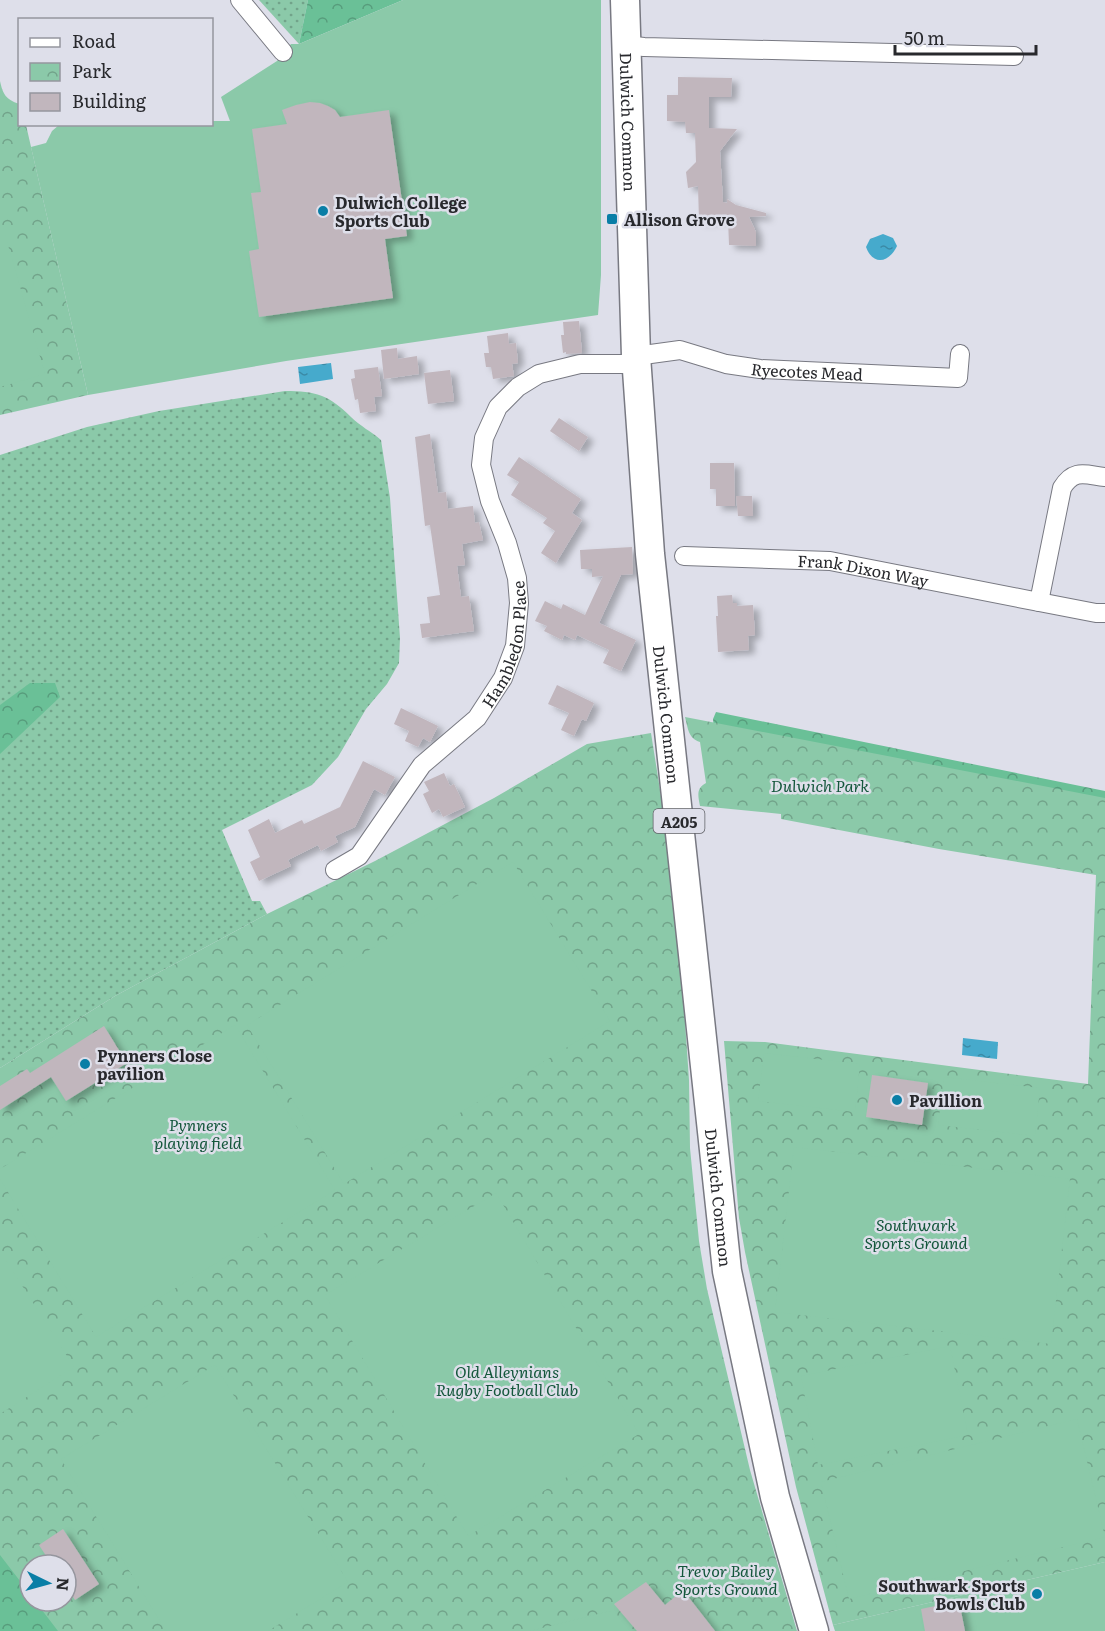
<svg xmlns="http://www.w3.org/2000/svg" width="1105" height="1631" font-family="Literata,serif">
<defs>
<pattern id="grass-dots" width="8" height="8" patternUnits="userSpaceOnUse" patternTransform="scale(1.5)"><rect width="8" height="8" fill="#8bc9a9"/><path d="M2 2h.1M6 6h.1" fill="none" stroke="#72a38a" stroke-width="1.8" stroke-linecap="round"/></pattern>
<pattern id="forest-crowns" width="20" height="18" patternUnits="userSpaceOnUse" patternTransform="scale(1.5)"><rect width="20" height="18" fill="#6ac097"/><path d="M2 6a3 3 0 1 1 6 0M12 15a3 3 0 1 1 6 0" fill="none" stroke="#579c7c"/></pattern>
<pattern id="park-crowns" width="20" height="18" patternUnits="userSpaceOnUse" patternTransform="scale(1.5)"><rect width="20" height="18" fill="#8bc9a9"/><path d="M2 6a3 3 0 1 1 6 0M12 15a3 3 0 1 1 6 0" fill="none" stroke="#72a38a"/></pattern>
<pattern id="water-ripples" width="26" height="14" patternUnits="userSpaceOnUse" patternTransform="scale(1.5)"><rect width="26" height="14" fill="#46aacc"/><path d="M2 4q2-2 4 0t4 0M15 11q2-2 4 0t4 0" fill="none" stroke="#3a8aa6"/></pattern>
<filter id="shadow"><feDropShadow dx="6" dy="4" stdDeviation="3" flood-color="#0004"/></filter>
</defs>
<rect width="100%" height="100%" fill="#dedfea"/>
<g fill="url(#grass-dots)">
<path d="M259 0H308L299 44Z"/>
<path d="M285 391C316 391 329 395 351 417 360 426 372 432 381 440L390 498 400 638 399 663 387 684 366 709 338 757 312 785 222 830 252 901H260L267 914 115 996 0 1068V455L87 427 159 411Z"/>
</g>
<g fill="url(#forest-crowns)">
<path d="M308 0H403L299 44Z"/>
<path d="M30 683H55L60 697 0 754V705Z"/>
<path d="M716 712 1105 791V812L714 729 713 719Z"/>
<path d="M0 1522 30 1565V1601H58L70 1631H0Z"/>
</g>
<g fill="url(#park-crowns)">
<path d="M0 81C3 95 6 99 19 104L20 124 26 125 88 395 0 415Z"/>
<path d="M685 717 1105 798V1562L833 1625 796 1487 745 1252 739 1218 724 1041 765 1042 1088 1084 1096 875 939 849 781 819V814L700 806C698 796 696 788 706 783L700 742C688 738 688 728 685 717Z"/>
<path d="M651 733 676 891 689 1080 690 1148 699 1241 707 1289 750 1470 797 1631H58L35 1601H66V1565H30V1594L0 1555V1068L115 996 267 914 375 861 494 798 587 744Z"/>
</g>
<g fill="#8bc9a9">
<path d="M403 0H601V275L598 315 286 361 88 395 31 147 46 143 52 131 59 125 212 124V121H230L221 97 277 61 291 44H299Z"/>
<path d="M0 217 45 374 0 387Z"/>
<path d="M513 862 610 1021 344 1184 247 1025Z"/>
<path d="M235 1025 335 1190 96 1337 0 1179V1169Z"/>
<path d="M764 1053 860 1064 855 1112 758 1101Z"/>
<path d="M944 1077 1040 1088 1035 1136 938 1125Z"/>
<path d="M794 1147 1070 1179 1051 1344 775 1312Z"/>
<path d="M496 1193 639 1434 468 1536 325 1295Z"/>
<path d="M0 1251 74 1367 0 1414Z"/>
<path d="M950 1346 968 1435 818 1465 801 1376Z"/>
<path d="M215 1365 348 1582 268 1631H166L61 1459Z"/>
<path d="M1077 1419 1105 1537 849 1599 821 1482Z"/>
<path d="M1105 1562V1631H835L833 1625Z"/>
<path d="M610 1611 629 1631H530Z"/>
</g>
<g fill="url(#water-ripples)">
<path d="M883 234 893 238 897 246C889 263 873 266 866 247L870 239Z"/>
<path d="M331 363 333 379 300 384 298 367Z"/>
<path d="M963 1038 998 1042 997 1059 962 1055Z"/>
</g>
<g fill="#c1b6bd" filter="url(#shadow)">
<path d="M678 77 732 78 731 97H709V128L737 129 720 151 723 202 727 203V199L736 205 766 213V216L749 217 756 232V246L729 245 728 219 699 221 698 186 688 188 686 172 696 162 695 133H686L685 122 667 121V95H678Z"/>
<path d="M310 102 320 103 328 106 335 110 340 117 389 110 407 236 385 239 393 298 259 317 249 251 259 249 251 193 261 192 252 129 287 124 282 110 296 105Z"/>
<path d="M579 321 582 353 566 354V352L563 353 561 335H564L563 322Z"/>
<path d="M508 333 509 344 516 343 518 363 512 364 514 376 493 379 491 367H486L484 353H489L487 336Z"/>
<path d="M397 348 398 359 417 356 419 374 384 379 381 350Z"/>
<path d="M378 367 382 396 374 397 376 411 360 413 358 399 355 400 351 379 355 378 354 370Z"/>
<path d="M450 370 454 401 428 404 424 373Z"/>
<path d="M559 418 588 437 579 451 550 431Z"/>
<path d="M430 434 438 493 446 492 448 509 473 506 475 523 479 522 483 540 462 544 465 565 457 566 461 597 469 596 474 631 422 638 420 624 430 623 427 597 440 595 430 525 425 526 415 437Z"/>
<path d="M519 457 581 499 572 513 582 520 556 563 541 553 555 531 543 523 547 518 511 495 519 482 507 475Z"/>
<path d="M710 463H734L735 506H716V489H710Z"/>
<path d="M736 496H752L753 516H738Z"/>
<path d="M632 547 633 574 621 575 599 623 636 640 621 671 603 663 609 650 577 635 575 640 564 635 562 640 544 631 547 626 535 621 545 601 561 609 563 604 585 615 603 576 592 577V569H581L580 550Z"/>
<path d="M732 595 733 603H737V606L753 605 755 635 748 636 749 650 718 652 716 616H718L717 596Z"/>
<path d="M557 685 594 703 586 721 582 719 574 736 561 730 569 713 548 704Z"/>
<path d="M401 708 438 726 430 742 423 738 418 747 405 741 409 731 394 724Z"/>
<path d="M363 761 395 777 385 795 374 789 355 827 335 836 338 842 321 851 318 845 288 860 291 866 259 881 250 862 260 857 248 830 269 819 275 833 302 820 304 824 340 807Z"/>
<path d="M444 773 450 786 454 784 465 807 443 817 439 809 432 813 423 794 429 791 424 782Z"/>
<path d="M104 1026 127 1063 66 1101 51 1077 0 1110V1086L27 1069 30 1073Z"/>
<path d="M872 1075 928 1083 922 1125 866 1117Z"/>
<path d="M63 1529 99 1584 75 1600 66 1586V1565H52L39 1545Z"/>
<path d="M646 1582 665 1605 683 1590 715 1631H637L614 1604Z"/>
<path d="M959 1601 965 1631H925L921 1609Z"/>
</g>
<g fill="none" stroke-linecap="round" stroke-linejoin="round">
<g stroke="#787982" stroke-width="20">
<g id="minor">
<path d="M240 0 283 52"/>
<path d="M625 45 644 47 1014 56"/>
<path id="s1" d="M636 356 680 350 726 364 760 369 958 378 960 354"/>
<path d="M1105 477C1086 475 1074 468 1062 488L1039 602 1096 613H1105"/>
<path id="s2" d="M684 556 830 561 1039 602"/>
<path id="s3" d="M335 870 359 856 422 765 477 718 503 678 515 646 519 603 517 578 507 543 490 501 481 465 484 438 498 407 518 387 539 374 580 364H636"/>
</g>
</g>
<g stroke="#787982" stroke-width="31">
<g id="trunk">
<path id="s4" d="M625 0 636 356 650 554 727 1271 775 1497 814 1631"/>
</g>
</g>
<use href="#minor" stroke="#fff" stroke-width="18"/>
<use href="#trunk" stroke="#fff" stroke-width="28"/>
</g>
<g fill="#097ea6" stroke="#dedfea" stroke-width="2">
<circle cx="323" cy="211" r="6"/>
<rect x="606" y="213" width="12" height="12" rx="3"/>
<circle cx="85" cy="1064" r="6"/>
<circle cx="897" cy="1100" r="6"/>
<circle cx="1037" cy="1594" r="6"/>
</g>
<g text-anchor="middle" dominant-baseline="central" stroke-width="5" stroke-linejoin="round" paint-order="stroke">
<rect fill="#dedfea" stroke="#5f6066" stroke-width="1.5" x="653.5" y="809" width="51" height="24" rx="4.5"/>
<g font-size="15" font-weight="bold" fill="#28292d">
<text x="679" y="821">A205</text>
</g>
<g font-size="16" fill="#28292d" stroke="#dedfea">
<text stroke="none"><textPath href="#s4" startOffset="122">Dulwich Common</textPath></text>
<text stroke="none"><textPath href="#s1" startOffset="174">Ryecotes Mead</textPath></text>
<text stroke="none"><textPath href="#s2" startOffset="180">Frank Dixon Way</textPath></text>
<text stroke="none"><textPath href="#s3" startOffset="292">Hambledon Place</textPath></text>
<text stroke="none"><textPath href="#s4" startOffset="716">Dulwich Common</textPath></text>
<text stroke="none"><textPath href="#s4" startOffset="1202">Dulwich Common</textPath></text>
</g>
<g font-size="16" font-weight="bold" fill="#28292d" stroke="#dedfea" text-anchor="start">
<text x="335" y="202">Dulwich College<tspan x="335" dy="18">Sports Club</tspan></text>
<text x="624" y="219">Allison Grove</text>
<text x="97" y="1055">Pynners Close<tspan x="97" dy="18">pavilion</tspan></text>
<text x="909" y="1100">Pavillion</text>
<text x="1025" y="1585" text-anchor="end">Southwark Sports<tspan x="1025" dy="18">Bowls Club</tspan></text>
</g>
<g font-size="16" font-style="italic" fill="#14573c" stroke="#dedfea">
<text x="820" y="785">Dulwich Park</text>
<text x="198" y="1124">Pynners<tspan x="198" dy="18">playing field</tspan></text>
<text x="916" y="1224">Southwark<tspan x="916" dy="18">Sports Ground</tspan></text>
<text x="507" y="1371">Old Alleynians<tspan x="507" dy="18">Rugby Football Club</tspan></text>
<text x="726" y="1570">Trevor Bailey<tspan x="726" dy="18">Sports Ground</tspan></text>
</g>
</g>
<rect x="18" y="18" width="195" height="108" fill="#dedfea" stroke="#95969e" stroke-width="1.5"/>
<rect x="30" y="38" width="30" height="9" fill="#ffffff" stroke="#95969e" stroke-width="1.5"/>
<text x="72" y="48" font-size="18" fill="#28292d">Road</text>
<rect x="30" y="63" width="30" height="18" fill="url(#park-crowns)" stroke="#95969e" stroke-width="1.5"/>
<text x="72" y="78" font-size="18" fill="#28292d">Park</text>
<rect x="30" y="93" width="30" height="18" fill="#c1b6bd" stroke="#95969e" stroke-width="1.5"/>
<text x="72" y="108" font-size="18" fill="#28292d">Building</text>
<g transform="translate(48 1583) rotate(95)"><circle r="28" fill="#dedfea" stroke="#95969e" stroke-width="1.5"/>
<path d="M0-4.5L10 22L0 15L-10 22Z" fill="#097ea6"/>
<text y="-9" font-size="16" font-weight="bold" text-anchor="middle" fill="#28292d">N</text>
</g>
<path d="M895 45v9h141v-9" fill="none" stroke="#28292d" stroke-width="3"/>
<text x="904" y="45" font-size="18" fill="#28292d" stroke="#dedfea" stroke-width="4.5" paint-order="stroke">50 m</text>
</svg>
